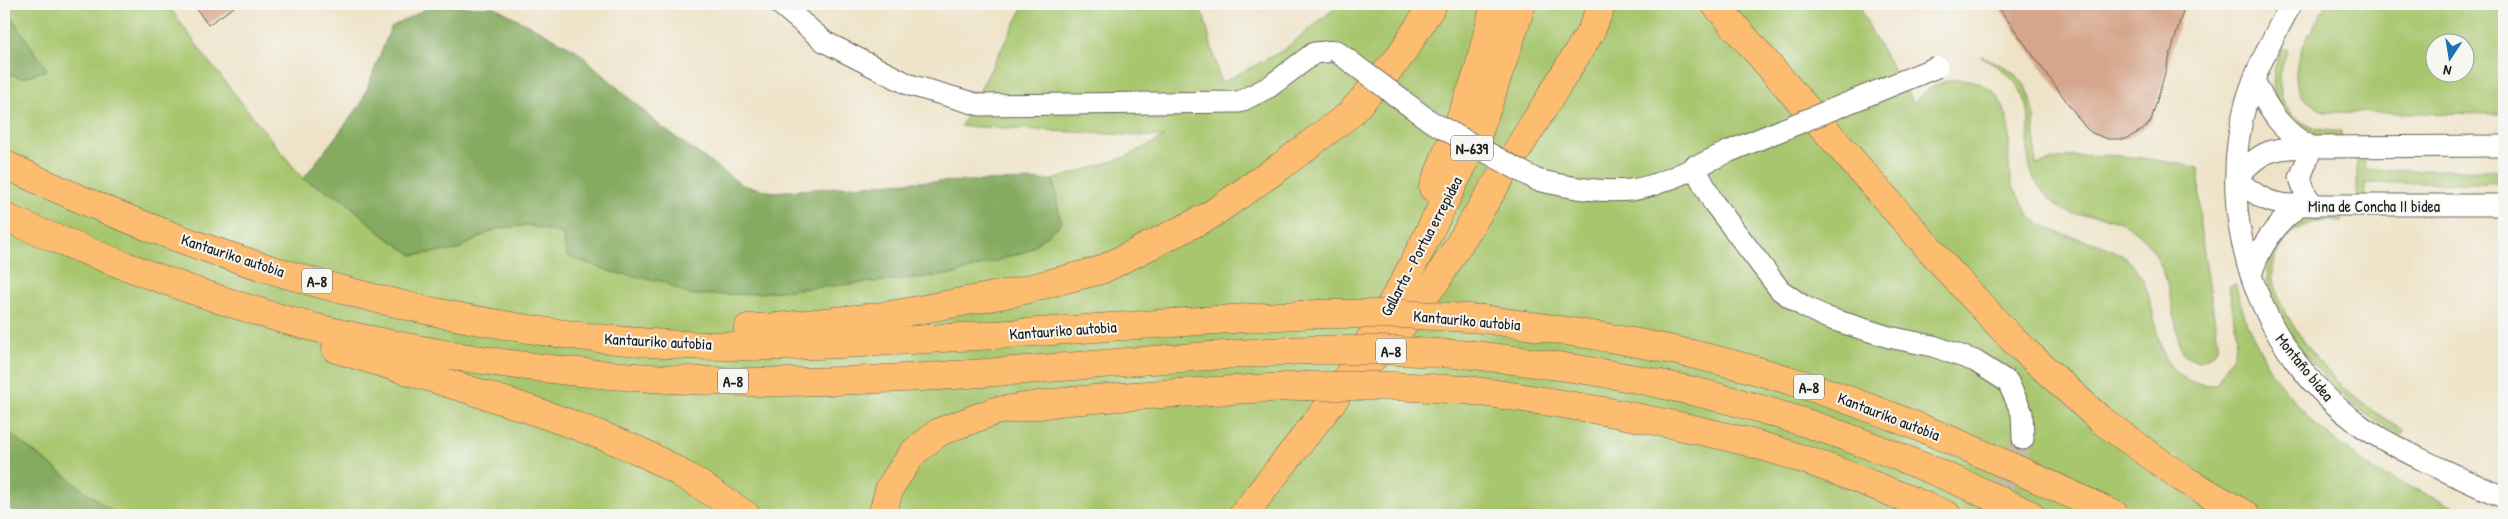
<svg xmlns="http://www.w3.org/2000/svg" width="2508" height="519" font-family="'Patrick Hand',sans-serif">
<rect width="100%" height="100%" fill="#f6f6f2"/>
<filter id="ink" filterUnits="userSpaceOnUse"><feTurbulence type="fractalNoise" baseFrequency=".02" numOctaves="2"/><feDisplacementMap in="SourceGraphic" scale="10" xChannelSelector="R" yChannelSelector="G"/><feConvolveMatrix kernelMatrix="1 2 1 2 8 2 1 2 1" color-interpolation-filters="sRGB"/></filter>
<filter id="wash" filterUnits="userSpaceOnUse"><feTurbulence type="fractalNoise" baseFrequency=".0096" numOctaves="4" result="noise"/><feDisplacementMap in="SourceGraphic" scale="20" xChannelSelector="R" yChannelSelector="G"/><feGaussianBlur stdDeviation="1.12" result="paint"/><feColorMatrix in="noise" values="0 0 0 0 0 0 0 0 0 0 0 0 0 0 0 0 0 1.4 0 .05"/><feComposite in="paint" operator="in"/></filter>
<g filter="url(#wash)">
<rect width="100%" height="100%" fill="#eee3c7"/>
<g fill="#a7c66d" stroke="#627144" fill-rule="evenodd">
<path d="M7 4H167L209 62 303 179 343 199 382 234 413 255 457 250 495 229 527 225 562 234 612 272 661 281 690 295 747 294 955 274 1061 224 1053 180 1126 157 1164 137 961 126 1025 4H1197L1204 17 1221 83 1284 50 1340 4H1859L1874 37 1913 102C1920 97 1927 90 1935 86 1960 71 1994 82 2004 109 2017 141 1998 167 2021 201 2024 206 2027 213 2031 217 2058 243 2111 236 2133 266 2137 271 2143 279 2145 285 2161 326 2152 386 2216 385L2234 353 2237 338 2229 287 2235 284 2247 324 2272 374 2312 422 2376 472 2475 515H117L15 438 4 427V72L22 78 47 70 4 6Z"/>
<path d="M2326 4H2504V114L2324 112C2317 107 2307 102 2302 96 2283 67 2313 30 2326 4ZM2436 42H2466V72H2436Z"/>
<path d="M2282 48 2288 50C2266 97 2291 132 2341 131V138C2286 139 2258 98 2282 48Z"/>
<path d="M1981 56C2044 79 2032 109 2036 165 2048 162 2062 157 2074 156 2117 153 2157 159 2199 168L2200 227 2218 342C2216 354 2210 358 2198 361L2185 355 2180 347C2170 294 2166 227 2099 216 2091 214 2082 216 2073 214 2060 210 2046 197 2038 185 2025 166 2028 145 2029 123 2029 90 2007 70 1981 56Z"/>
<path d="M2357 155H2365V170H2504V183H2365V198H2357Z"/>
<path d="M2318 213 2342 214V221C2316 221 2293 223 2280 248 2274 259 2271 272 2274 285 2284 318 2316 362 2342 386 2360 403 2381 417 2404 430L2401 435C2384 426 2369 418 2355 406 2318 375 2238 291 2278 240 2290 225 2299 218 2318 213Z"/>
</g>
<g fill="#85ab60" stroke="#50643e">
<path d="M4 6 47 70 22 78 4 72Z"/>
<path d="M431 6 495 7 576 50 660 126 742 185 773 192 907 182 1053 180 1061 224 1027 251 955 274 747 294 690 295 661 281 612 272 567 256 562 234 527 225 495 229 457 250 413 255 382 234 343 199 303 179 361 104 391 27Z"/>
<path d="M4 427 15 438 117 515H16L4 503Z"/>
</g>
<g id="blocks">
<g fill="#d6a68c">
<path d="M193 4H238L208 25Z"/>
<path d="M1996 4H2185L2151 121 2144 129 2126 139H2108L2092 133 2085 127Z"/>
</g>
</g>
</g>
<g filter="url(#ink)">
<use href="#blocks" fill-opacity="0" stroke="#666258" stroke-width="1"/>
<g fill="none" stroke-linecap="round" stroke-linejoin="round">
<path stroke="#c4bba5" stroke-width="21" stroke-dasharray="21 11" stroke-linecap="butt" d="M1990 515 2023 439"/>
<g stroke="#666258" stroke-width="23">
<g id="street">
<path d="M780 4 825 42 910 85 980 105 1239 102 1269 87 1314 53 1336 51"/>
<path d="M2291 4C2274 36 2256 68 2246 103 2213 223 2261 356 2363 427 2386 443 2413 455 2439 468 2461 478 2482 489 2504 497"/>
<path d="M2254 80C2268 109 2282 133 2312 147L2504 146"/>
<path d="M1694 166 1713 202 1780 290 1803 306 1828 318 1889 337 1933 346 1975 361 2008 382 2022 413 2023 439"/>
<path d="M1537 180C1568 187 1598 193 1631 190 1661 187 1702 163 1730 151"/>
<path d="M2301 205C2271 206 2259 198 2236 179 2261 149 2273 148 2312 147L2300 178 2306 196 2315 205"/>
<path d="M2251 275C2260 245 2276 223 2301 205H2504"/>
</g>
</g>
<g stroke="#666258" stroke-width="29">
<g id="highway">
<path d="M1715 4 1949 271 2013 340 2101 420 2182 478 2246 515"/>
<path d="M4 164C207 263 439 329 665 344 757 350 850 344 942 338 1068 331 1193 320 1319 314"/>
<path d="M1433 188 1477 76 1495 4"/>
<path d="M4 217C96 256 189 292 286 320 344 336 403 347 462 357 570 374 679 383 788 382 962 380 1135 358 1308 350"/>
<path d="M1483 319C1576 332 1668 345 1758 371 1882 406 1999 460 2115 515"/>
<path d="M748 328H766L885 316 1016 292 1101 270 1209 216 1281 166 1350 114 1398 59 1433 4"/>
<path d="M336 349C436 380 538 408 635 449 674 467 710 491 746 515"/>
<path d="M1474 355C1538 363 1601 371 1665 385 1791 411 1915 459 2031 515"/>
<path d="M1371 360 1395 335 1436 281 1590 33 1602 4"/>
<path d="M1466 390C1560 402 1652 418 1744 441 1814 460 1881 488 1947 515"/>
<path d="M882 515 890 487 913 453 939 432 995 411 1069 401 1160 394 1305 386"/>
<path d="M1243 515 1335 398 1403 284 1477 137 1522 4"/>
</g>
</g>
<use href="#street" stroke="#fff" stroke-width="21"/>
<use href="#highway" stroke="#fcbd6f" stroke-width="28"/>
<g stroke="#666258" stroke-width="23" stroke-linecap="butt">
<g id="street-bridge">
<path d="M1336 51 1430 121 1537 180"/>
<path d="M1730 151 1937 67"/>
</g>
</g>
<g stroke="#666258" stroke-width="29" stroke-linecap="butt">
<g id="highway-bridge">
<path d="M1319 314H1402L1483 319"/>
<path d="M1308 350H1379L1474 355"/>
<path d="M1305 386H1394L1466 390"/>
</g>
</g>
<use href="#street-bridge" stroke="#fff" stroke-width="21"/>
<use href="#highway-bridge" stroke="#fcbd6f" stroke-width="28"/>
</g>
</g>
<g text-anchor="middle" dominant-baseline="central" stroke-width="4" stroke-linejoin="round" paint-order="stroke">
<g fill="#f6f6f2" stroke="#5d5d5c" stroke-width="1">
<rect x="1451" y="135.5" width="42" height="25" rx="4"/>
<rect x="302" y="268.5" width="30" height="25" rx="4"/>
<rect x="1376" y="338.5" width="30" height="25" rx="4"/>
<rect x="718" y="368.5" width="30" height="25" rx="4"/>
<rect x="1794" y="374.5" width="30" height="25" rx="4"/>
</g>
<g font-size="15" font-weight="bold" fill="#1c1c1c">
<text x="1472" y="148">N-639</text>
<text x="317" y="281">A-8</text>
<text x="1391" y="351">A-8</text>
<text x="733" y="381">A-8</text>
<text x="1809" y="387">A-8</text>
</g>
<g font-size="16" fill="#1c1c1c" stroke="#f6f6f2">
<text x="2374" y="206">Mina de Concha II bidea</text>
<text transform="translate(1421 246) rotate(-62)">Gallarta - Portua errepidea</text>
<text transform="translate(233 255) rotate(18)">Kantauriko autobia</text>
<text transform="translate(1467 320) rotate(5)">Kantauriko autobia</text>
<text transform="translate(1063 330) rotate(-4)">Kantauriko autobia</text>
<text transform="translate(658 341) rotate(3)">Kantauriko autobia</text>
<text transform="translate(2305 367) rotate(51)">Montaño bidea</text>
<text transform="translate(1889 416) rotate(21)">Kantauriko autobia</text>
</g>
</g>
<rect width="2508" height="519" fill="none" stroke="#f6f6f2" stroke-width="20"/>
<g transform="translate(2450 58) rotate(192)"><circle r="24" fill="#f6f6f2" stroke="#9f9f9c"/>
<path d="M0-4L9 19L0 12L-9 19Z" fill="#1f6fb2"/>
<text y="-8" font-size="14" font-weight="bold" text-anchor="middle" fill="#1c1c1c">N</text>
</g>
</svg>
